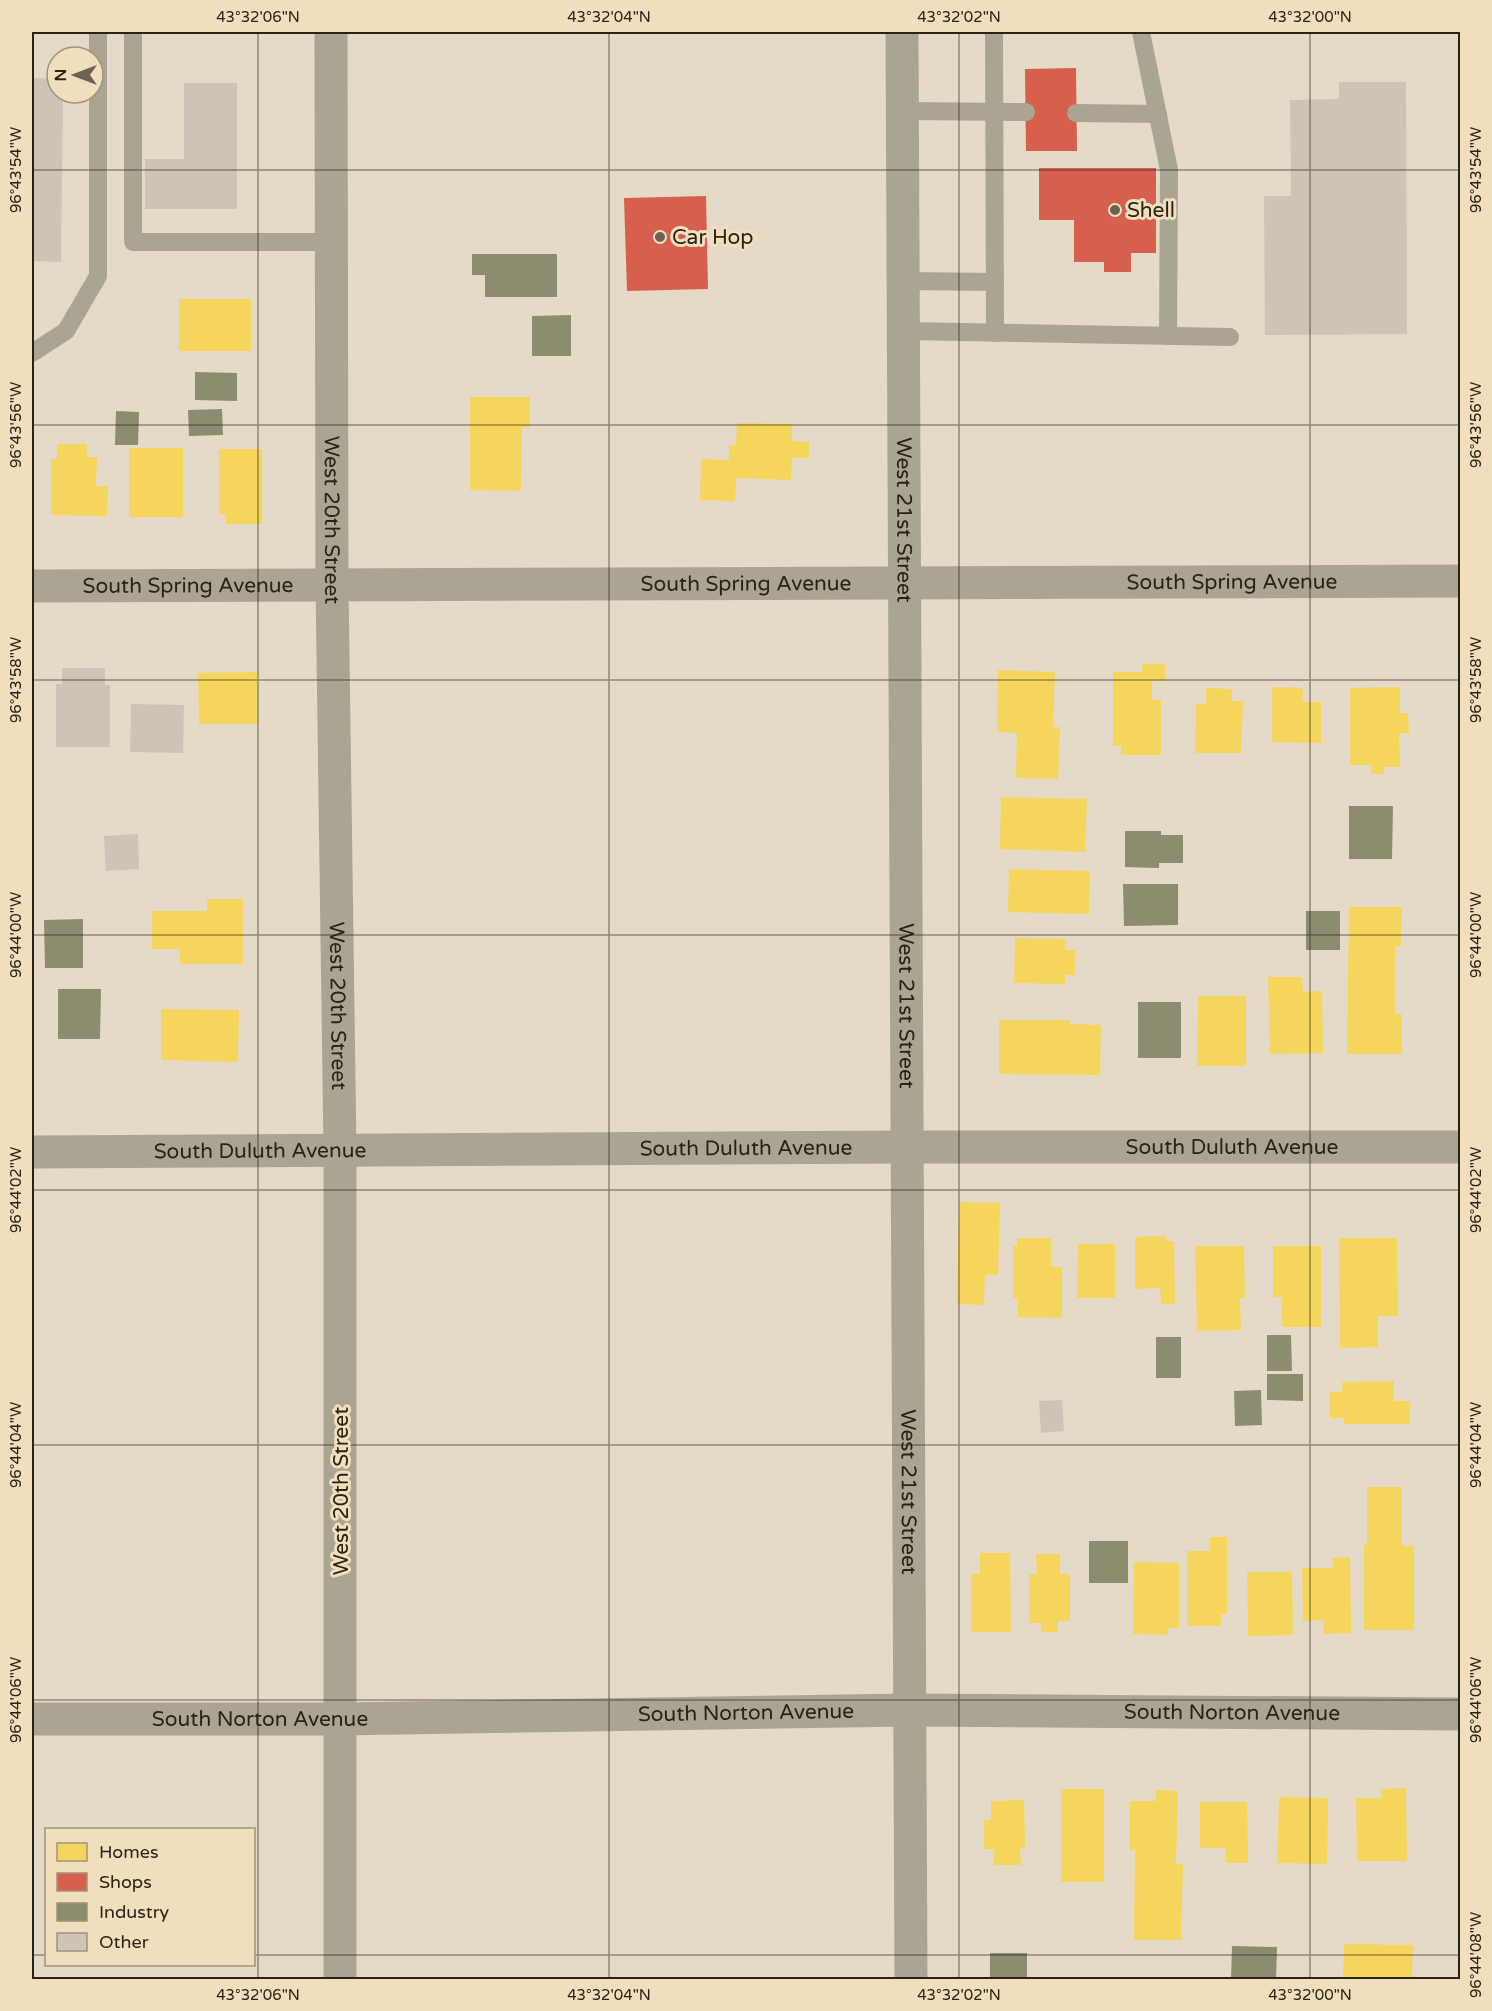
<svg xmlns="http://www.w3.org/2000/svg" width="1492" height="2011" font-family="'Varela Round',sans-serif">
<rect width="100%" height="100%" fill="#e5dac8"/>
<g fill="#f6d55c">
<rect x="179" y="299" width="72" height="52"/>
<path d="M470 397H530V427H522L521 491 470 490Z"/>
<path d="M737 423 792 424V441L809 442V458H792L791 480 736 478 735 501 700 500 701 459 729 460V445H736Z"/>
<path d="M57 444H87V457H97L96 486H108L107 516 51 515V459H57Z"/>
<rect x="129" y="448" width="54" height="69"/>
<path d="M219 449H262V524H226L225 514H219Z"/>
<path d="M1142 664H1165V681H1152V700H1161V755H1121V746H1113V672H1142Z"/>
<path d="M998 670 1055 672 1053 727H1060L1058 779 1016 778 1017 733 997 732Z"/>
<path d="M257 672 258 724H199L198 673Z"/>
<path d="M1272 687 1303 688 1302 702H1321V743L1272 742Z"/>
<path d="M1400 687V713H1408L1409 733H1399L1400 767H1384V774H1371V765H1350V688Z"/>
<path d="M1206 688 1232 689V701H1243L1241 753H1195L1196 704H1206Z"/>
<path d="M1001 797 1087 799 1085 852 1000 849Z"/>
<path d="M1009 869 1090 871 1089 914 1008 912Z"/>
<path d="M207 899H243V964H180V949H152V911H207Z"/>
<path d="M1349 907H1402L1401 946H1395V1014H1402V1054H1347Z"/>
<path d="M1015 938 1066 939 1065 950H1075V975H1065V984L1014 983Z"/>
<path d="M1268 977H1302L1303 992 1322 991 1323 1053 1270 1054Z"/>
<path d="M1198 996H1246V1066H1197Z"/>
<path d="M161 1009 239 1010 238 1062 161 1060Z"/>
<path d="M999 1020H1070V1024L1101 1025 1100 1075 999 1074Z"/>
<path d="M959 1202 1000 1203 998 1275H985L984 1305 957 1304Z"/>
<path d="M1165 1236 1166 1241H1174L1175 1304H1161L1160 1288 1135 1289V1237Z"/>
<path d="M1017 1238H1051V1267H1062V1318L1018 1317V1298H1013V1246H1017Z"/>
<path d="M1339 1238H1397L1398 1316H1378V1347L1340 1348Z"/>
<path d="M1078 1244H1115V1298H1077Z"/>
<path d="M1195 1246H1244L1245 1298H1240L1241 1330 1197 1331Z"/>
<path d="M1273 1246H1321V1327H1282V1297H1273Z"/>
<path d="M1394 1381V1401H1410V1424H1344V1418H1330V1392H1342V1382Z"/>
<path d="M1367 1487H1402V1546H1414V1630H1364V1545H1367Z"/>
<path d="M1210 1537H1227V1614H1221V1626H1187V1551H1210Z"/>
<path d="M980 1553H1010L1011 1632H971V1574H980Z"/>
<path d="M1036 1554H1060V1574H1070V1621H1058V1632H1041V1623H1029V1574H1037Z"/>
<path d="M1350 1557 1351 1633 1324 1634 1323 1620 1303 1621 1302 1568H1333L1332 1558Z"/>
<path d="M1134 1562 1179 1563V1628H1168V1635L1133 1634Z"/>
<path d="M1247 1572H1292L1293 1635 1248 1636Z"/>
<path d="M1406 1788 1407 1861H1357L1356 1798H1382L1381 1789Z"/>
<rect x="1061" y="1789" width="43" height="93"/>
<path d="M1156 1790 1178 1791 1176 1864H1183L1181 1940H1134L1135 1850H1130V1801H1156Z"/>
<path d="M1279 1797 1328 1798 1327 1864 1277 1863Z"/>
<path d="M1024 1800 1025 1848H1020L1021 1865H994V1849H984V1820H991V1801Z"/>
<path d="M1200 1802H1247L1248 1863H1226V1848H1200Z"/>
<path d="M1344 1944 1413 1945 1412 1979 1343 1980Z"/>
</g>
<g fill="#d6604d">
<path d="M1076 68 1077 151H1026L1025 69Z"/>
<path d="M1039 168H1156V253H1131V272H1104V262H1074V220H1039Z"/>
<path d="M706 196 708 289 627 291 624 198Z"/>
</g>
<g fill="#8c8c6e">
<path d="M472 254H557V297H485V275H472Z"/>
<path d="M571 315V356H532V316Z"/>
<path d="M195 372 237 373V401L195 400Z"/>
<path d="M222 409 223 435 189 436 188 410Z"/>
<path d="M116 411 139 412 138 445H115Z"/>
<path d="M1349 806H1393L1392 859H1349Z"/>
<path d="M1125 831H1161V835H1183V863H1159V868L1125 867Z"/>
<path d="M1123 884H1178V925L1124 926Z"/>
<rect x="1306" y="911" width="34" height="39"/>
<path d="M83 919V968H45L44 920Z"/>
<path d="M58 989H101L100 1039H58Z"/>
<rect x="1138" y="1002" width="43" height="56"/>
<path d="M1267 1335H1291L1292 1371H1267Z"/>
<rect x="1156" y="1337" width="25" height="41"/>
<path d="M1267 1374H1303V1401L1267 1400Z"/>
<path d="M1261 1390 1262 1425 1235 1426 1234 1391Z"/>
<rect x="1089" y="1541" width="39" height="42"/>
<path d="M1232 1946 1277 1947 1276 1980H1231Z"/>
<rect x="990" y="1953" width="37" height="27"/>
</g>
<g fill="#cec3b7">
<path d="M32 78 57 79V93H63L61 262 32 261Z"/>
<path d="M1339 82H1406L1407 334 1265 335 1264 196H1291L1290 100 1339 99Z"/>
<path d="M184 83H237V209H145V159H184Z"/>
<path d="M62 668H105V685H110V747H56V684H62Z"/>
<path d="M131 704 184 705 183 753 130 752Z"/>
<path d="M138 834 139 869 106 871 104 836Z"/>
<path d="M1062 1400 1064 1431 1041 1433 1039 1401Z"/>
</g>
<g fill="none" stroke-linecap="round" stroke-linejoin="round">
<g stroke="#aaa592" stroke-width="18">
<path d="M133 32V242H332"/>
<path d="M994 32 995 333"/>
<path d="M1141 32 1169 170 1168 336"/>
<path d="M903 111 1026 112"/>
<path d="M1076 113 1158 114"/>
<path d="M903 281 995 282"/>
<path d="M904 331 1230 337"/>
<path d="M32 353 66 331 98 276V32"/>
</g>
<g stroke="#aaa592" stroke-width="33">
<path id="s1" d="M331 32 332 585 340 1150V1980"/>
<path id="s2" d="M902 32 911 1980"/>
<path id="s3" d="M32 586 1460 581"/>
<path id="s4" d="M32 1152 908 1147H1460"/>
<path id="s5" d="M32 1719H341L910 1710 1460 1714"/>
</g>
</g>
<path fill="none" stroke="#292215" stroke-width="1.5" stroke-opacity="0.45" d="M258 32V1980M609 32V1980M959 32V1980M1310 32V1980M32 170H1460M32 425H1460M32 680H1460M32 935H1460M32 1190H1460M32 1445H1460M32 1700H1460M32 1955H46M254 1955H1460"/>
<g fill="#6b6254" stroke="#f1debc" stroke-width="2">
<circle cx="1115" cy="210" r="6"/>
<circle cx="660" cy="237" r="6"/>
</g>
<g text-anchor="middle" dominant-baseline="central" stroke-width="6" stroke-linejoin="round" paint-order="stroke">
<g font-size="21" fill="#292215" stroke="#f1debc" text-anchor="start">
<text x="1127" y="210">Shell</text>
<text x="672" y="237">Car Hop</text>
</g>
<g font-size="21" fill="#292215" stroke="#f1debc">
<text stroke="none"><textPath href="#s1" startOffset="488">West 20th Street</textPath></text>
<text stroke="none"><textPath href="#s2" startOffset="488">West 21st Street</textPath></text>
<text stroke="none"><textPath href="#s3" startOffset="1200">South Spring Avenue</textPath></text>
<text stroke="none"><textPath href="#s3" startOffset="714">South Spring Avenue</textPath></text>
<text stroke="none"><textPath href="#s3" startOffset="156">South Spring Avenue</textPath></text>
<text stroke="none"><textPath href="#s1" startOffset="974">West 20th Street</textPath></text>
<text stroke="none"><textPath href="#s2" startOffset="974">West 21st Street</textPath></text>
<text stroke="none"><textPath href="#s4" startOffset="1200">South Duluth Avenue</textPath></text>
<text stroke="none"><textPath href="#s4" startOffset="714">South Duluth Avenue</textPath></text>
<text stroke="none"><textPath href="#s4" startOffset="228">South Duluth Avenue</textPath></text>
<text transform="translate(341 1491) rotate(-90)">West 20th Street</text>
<text stroke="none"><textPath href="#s2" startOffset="1460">West 21st Street</textPath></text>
<text stroke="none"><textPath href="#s5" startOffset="1200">South Norton Avenue</textPath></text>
<text stroke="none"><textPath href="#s5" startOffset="714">South Norton Avenue</textPath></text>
<text stroke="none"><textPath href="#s5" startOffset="228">South Norton Avenue</textPath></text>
</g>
</g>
<rect width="1492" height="2011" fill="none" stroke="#f1debc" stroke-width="66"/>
<rect x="45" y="1828" width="210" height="138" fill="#f1debc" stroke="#a19379" stroke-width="1.5"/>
<rect x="57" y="1843" width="30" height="18" fill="#f6d55c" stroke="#a19379" stroke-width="1.5"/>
<text x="99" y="1858" font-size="18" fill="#292215">Homes</text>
<rect x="57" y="1873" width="30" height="18" fill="#d6604d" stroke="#a19379" stroke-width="1.5"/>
<text x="99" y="1888" font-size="18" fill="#292215">Shops</text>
<rect x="57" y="1903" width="30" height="18" fill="#8c8c6e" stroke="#a19379" stroke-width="1.5"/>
<text x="99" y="1918" font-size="18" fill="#292215">Industry</text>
<rect x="57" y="1933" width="30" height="18" fill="#cec3b7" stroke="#a19379" stroke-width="1.5"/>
<text x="99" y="1948" font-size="18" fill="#292215">Other</text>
<g transform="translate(75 75) rotate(270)"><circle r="28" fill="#f1debc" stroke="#a19379" stroke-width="1.5"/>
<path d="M0-4.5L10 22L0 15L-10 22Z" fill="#6b6254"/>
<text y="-9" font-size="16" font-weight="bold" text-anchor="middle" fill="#292215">N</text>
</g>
<rect x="33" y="33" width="1426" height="1945" fill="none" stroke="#292215" stroke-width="2"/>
<g font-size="15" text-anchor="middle" fill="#292215">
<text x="258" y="22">43°32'06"N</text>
<text x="609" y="22">43°32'04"N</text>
<text x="959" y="22">43°32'02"N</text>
<text x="1310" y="22">43°32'00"N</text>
<text transform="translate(1476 170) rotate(-90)" y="5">96°43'54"W</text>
<text transform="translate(16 170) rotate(-90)" y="5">96°43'54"W</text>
<text transform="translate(1476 425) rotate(-90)" y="5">96°43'56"W</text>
<text transform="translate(16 425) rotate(-90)" y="5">96°43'56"W</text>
<text transform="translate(1476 680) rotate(-90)" y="5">96°43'58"W</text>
<text transform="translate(16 680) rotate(-90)" y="5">96°43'58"W</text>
<text transform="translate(1476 935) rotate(-90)" y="5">96°44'00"W</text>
<text transform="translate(16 935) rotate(-90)" y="5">96°44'00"W</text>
<text transform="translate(1476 1190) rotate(-90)" y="5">96°44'02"W</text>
<text transform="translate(16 1190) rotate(-90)" y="5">96°44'02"W</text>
<text transform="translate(1476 1445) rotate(-90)" y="5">96°44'04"W</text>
<text transform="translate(16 1445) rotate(-90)" y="5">96°44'04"W</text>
<text transform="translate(1476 1700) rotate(-90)" y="5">96°44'06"W</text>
<text transform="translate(16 1700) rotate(-90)" y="5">96°44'06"W</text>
<text transform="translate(1476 1955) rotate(-90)" y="5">96°44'08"W</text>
<text x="258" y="2000">43°32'06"N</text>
<text x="609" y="2000">43°32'04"N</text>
<text x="959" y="2000">43°32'02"N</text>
<text x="1310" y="2000">43°32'00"N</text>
</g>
</svg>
